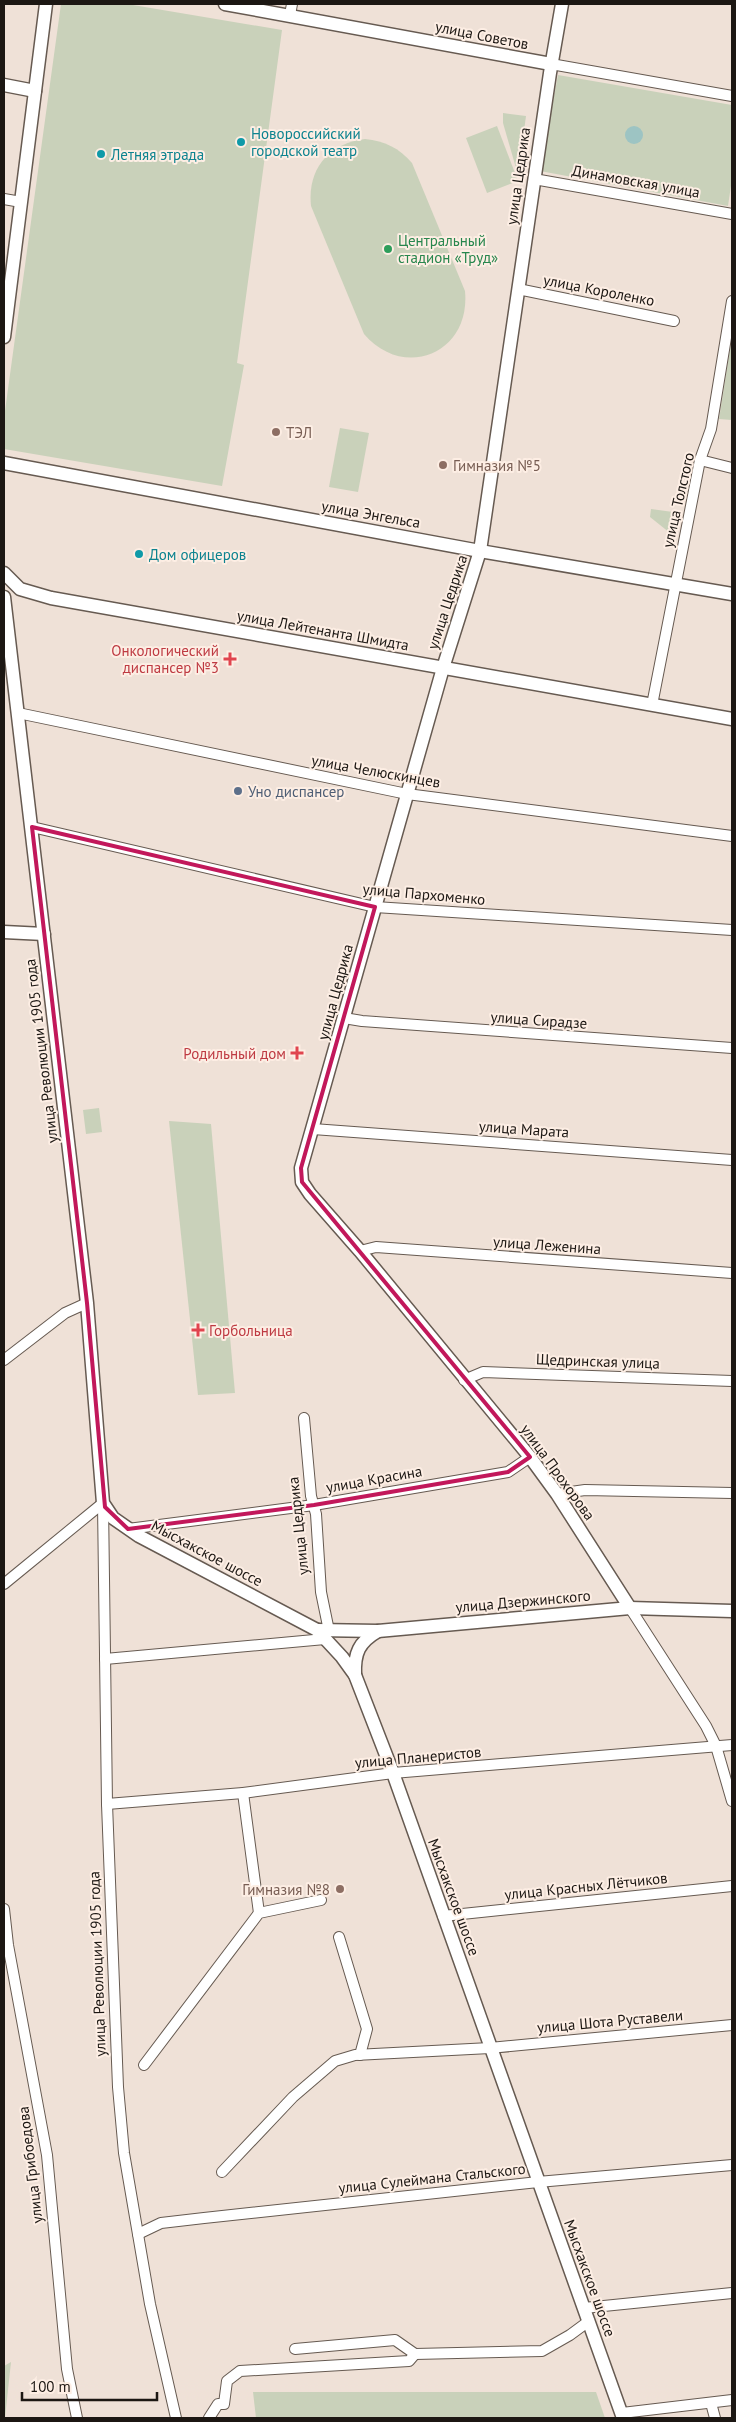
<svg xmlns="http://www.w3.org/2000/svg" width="736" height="2422" font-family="'PT Sans',sans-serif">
<rect width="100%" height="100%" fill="#efe1d7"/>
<g fill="#c9d1ba">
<path d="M61 4H127L282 30 237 363 244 365 222 486 4 449V418Z"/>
<path d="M558 75 732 105V179L728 206 540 171Z"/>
<path d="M503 113 526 116 519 168H516L503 123Z"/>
<path d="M497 126 518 181 487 193 466 138Z"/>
<path d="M365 139C385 141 399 148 412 163L465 291C471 353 404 381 364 334L311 206C307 169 329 143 365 139Z"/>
<path d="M732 336V420L719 419Z"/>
<path d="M340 428 369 433 358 492 329 487Z"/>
<path d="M651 509 673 512 670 533 650 517Z"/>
<path d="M99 1108 102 1132 86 1134 83 1110Z"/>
<path d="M169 1121 211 1124 235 1393 198 1395Z"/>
<path d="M11 2362 5 2418H4V2366Z"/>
<path d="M253 2392H596L605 2418H256Z"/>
</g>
<circle fill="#9dc4c3" cx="634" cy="135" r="9"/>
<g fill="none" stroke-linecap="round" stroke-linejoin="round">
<g stroke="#665a51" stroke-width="12">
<g id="minor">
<path d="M290 15 292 4"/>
<path d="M551 64 732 96"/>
<path d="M534 179 732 214"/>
<path d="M4 199 21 202"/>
<path d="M518 289 674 321"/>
<path d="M700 460 732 468"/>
<path d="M652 705 700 460 711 429 732 301"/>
<path d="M18 713 407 794 732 836"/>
<path d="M32 827 375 907 732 930"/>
<path d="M344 1018 362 1021 732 1048"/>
<path d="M313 1129 732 1160"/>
<path d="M360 1251 376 1247 732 1273"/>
<path d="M4 1360 65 1313 87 1303"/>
<path d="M464 1380 483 1372 732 1381"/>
<path d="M304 1418 311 1496 316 1514 321 1592 329 1631"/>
<path d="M557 1494 585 1490 732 1493"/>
<path d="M103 1504 107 1804 118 2087 124 2153 150 2304 176 2418"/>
<path d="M128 1529 314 1505 508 1472 530 1457"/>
<path d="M4 1584 103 1503"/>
<path d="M630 1608 706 1726 716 1746 732 1801"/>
<path d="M105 1659 325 1639"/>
<path d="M243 1793 259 1913"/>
<path d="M107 1804 243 1793 393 1773 732 1745"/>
<path d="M4 1909 8 1945 47 2155 67 2369 77 2418"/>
<path d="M443 1916 732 1886"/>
<path d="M339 1937 367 2029 360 2055"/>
<path d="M144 2065 259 1913 321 1900"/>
<path d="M222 2172 293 2097 335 2061 355 2055 490 2048 732 2025"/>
<path d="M138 2234 161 2223 204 2218 538 2182 732 2165"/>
<path d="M584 2308 732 2293"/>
<path d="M295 2349 395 2340 415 2354"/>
<path d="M415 2354 542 2351 570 2335 589 2321"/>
<path d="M711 2403 715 2418"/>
<path d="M622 2413 732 2400"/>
<path d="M209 2418 218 2404H224L227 2381 240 2371 409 2361 415 2354"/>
</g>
</g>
<g stroke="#665a51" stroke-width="15">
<g id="tertiary">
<path d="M225 4 551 64"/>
<path d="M562 4 550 73 480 551 443 668 301 1168 302 1182 310 1194 360 1251 530 1457 557 1494 630 1608"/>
<path d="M4 85 35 91"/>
<path d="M4 337 46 4"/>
<path d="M4 463 480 551 732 594"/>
<path d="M4 573 20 589 51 598 732 719"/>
<path d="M4 597 87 1303 103 1503 113 1518 139 1536 317 1630 342 1657 355 1675 393 1773 623 2418"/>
<path d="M4 932 44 934"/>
<path d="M317 1630 378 1631 630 1608 732 1611"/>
<path d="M355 1675C354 1653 359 1642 378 1631"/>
</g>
</g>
<use href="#minor" stroke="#fff" stroke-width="10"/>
<use href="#tertiary" stroke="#fff" stroke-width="12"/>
</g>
<path fill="none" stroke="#c2185b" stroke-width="4" stroke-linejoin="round" d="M32 827 375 907 301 1168 302 1182 530 1457 508 1472 314 1505 128 1529 105 1507 87 1303Z"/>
<g fill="#0f9aa8" stroke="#fdeee4" stroke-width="2">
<circle cx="241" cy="142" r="5"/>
<circle cx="101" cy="154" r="5"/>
<circle cx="139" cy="554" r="5"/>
</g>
<circle fill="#2e9e5b" stroke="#fdeee4" stroke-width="2" cx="388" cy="249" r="5"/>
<g fill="#8d6e63" stroke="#fdeee4" stroke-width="2">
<circle cx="276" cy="432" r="5"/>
<circle cx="443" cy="465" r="5"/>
<circle cx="340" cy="1889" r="5"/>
</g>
<g fill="#e0444e" stroke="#fdeee4" stroke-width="2">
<path d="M227.5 651.5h5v5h5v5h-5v5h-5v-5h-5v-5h5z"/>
<path d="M294.5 1045.5h5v5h5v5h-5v5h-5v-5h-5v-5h5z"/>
<path d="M195.5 1322.5h5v5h5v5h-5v5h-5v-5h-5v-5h5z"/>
</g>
<circle fill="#5c6f8a" stroke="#fdeee4" stroke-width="2" cx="238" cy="791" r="5"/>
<g text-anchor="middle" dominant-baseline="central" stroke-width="4" stroke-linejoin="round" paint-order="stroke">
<g font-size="15" fill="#1c1713" stroke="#fdeee4">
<text transform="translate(482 35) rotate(11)">улица Советов</text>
<text transform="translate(518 176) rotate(-82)">улица Цедрика</text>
<text transform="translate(636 181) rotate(10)">Динамовская улица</text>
<text transform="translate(599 290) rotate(11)">улица Короленко</text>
<text transform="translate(678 500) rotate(-77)">улица Толстого</text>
<text transform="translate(371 514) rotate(10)">улица Энгельса</text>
<text transform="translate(447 602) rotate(-72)">улица Цедрика</text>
<text transform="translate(323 630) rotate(10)">улица Лейтенанта Шмидта</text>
<text transform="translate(376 771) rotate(10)">улица Челюскинцев</text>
<text transform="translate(424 894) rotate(5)">улица Пархоменко</text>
<text transform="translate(335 992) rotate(-75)">улица Цедрика</text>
<text transform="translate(539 1020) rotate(4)">улица Сирадзе</text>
<text transform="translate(41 1051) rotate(-97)">улица Революции 1905 года</text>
<text transform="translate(524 1129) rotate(4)">улица Марата</text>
<text transform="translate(547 1245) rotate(4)">улица Леженина</text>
<text transform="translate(598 1361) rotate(2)">Щедринская улица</text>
<text transform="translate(558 1472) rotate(54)">улица Прохорова</text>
<text transform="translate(374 1479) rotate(-10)">улица Красина</text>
<text transform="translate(298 1526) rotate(-96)">улица Цедрика</text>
<text transform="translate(207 1553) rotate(28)">Мысхакское шоссе</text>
<text transform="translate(523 1601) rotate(-5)">улица Дзержинского</text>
<text transform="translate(418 1757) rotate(-5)">улица Планеристов</text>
<text transform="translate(586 1886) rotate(-6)">улица Красных Лётчиков</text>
<text transform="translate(454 1897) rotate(70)">Мысхакское шоссе</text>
<text transform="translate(97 1964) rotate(-92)">улица Революции 1905 года</text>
<text transform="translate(610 2021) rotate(-5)">улица Шота Руставели</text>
<text transform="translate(30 2165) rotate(-97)">улица Грибоедова</text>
<text transform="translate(432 2178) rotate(-6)">улица Сулеймана Стальского</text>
<text transform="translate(590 2278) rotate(70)">Мысхакское шоссе</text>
</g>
<g font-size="15" fill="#0d838f" stroke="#fdeee4" text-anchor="start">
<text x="251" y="133">Новороссийский<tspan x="251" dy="17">городской театр</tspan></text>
<text x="111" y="154">Летняя этрада</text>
<text x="149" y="554">Дом офицеров</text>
</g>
<g font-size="15" fill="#27864d" stroke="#fdeee4" text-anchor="start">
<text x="398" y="240">Центральный<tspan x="398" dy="17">стадион «Труд»</tspan></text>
</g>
<g font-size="15" fill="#785e54" stroke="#fdeee4" text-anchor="start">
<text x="286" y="432">ТЭЛ</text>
<text x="453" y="465">Гимназия №5</text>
<text x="330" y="1889" text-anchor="end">Гимназия №8</text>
</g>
<g font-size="15" fill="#be3a42" stroke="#fdeee4" text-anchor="end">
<text x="219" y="650">Онкологический<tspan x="219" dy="17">диспансер №3</tspan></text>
<text x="286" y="1053">Родильный дом</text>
<text x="209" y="1330" text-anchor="start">Горбольница</text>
</g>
<g font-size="15" fill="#4e5e75" stroke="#fdeee4" text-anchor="start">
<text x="248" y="791">Уно диспансер</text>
</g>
</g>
<rect width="736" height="2422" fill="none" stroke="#1c1713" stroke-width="10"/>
<path d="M22 2392v8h135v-8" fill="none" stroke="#1c1713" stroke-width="2.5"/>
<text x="30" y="2392" font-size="15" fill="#1c1713" stroke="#fdeee4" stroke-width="4" paint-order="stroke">100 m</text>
</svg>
